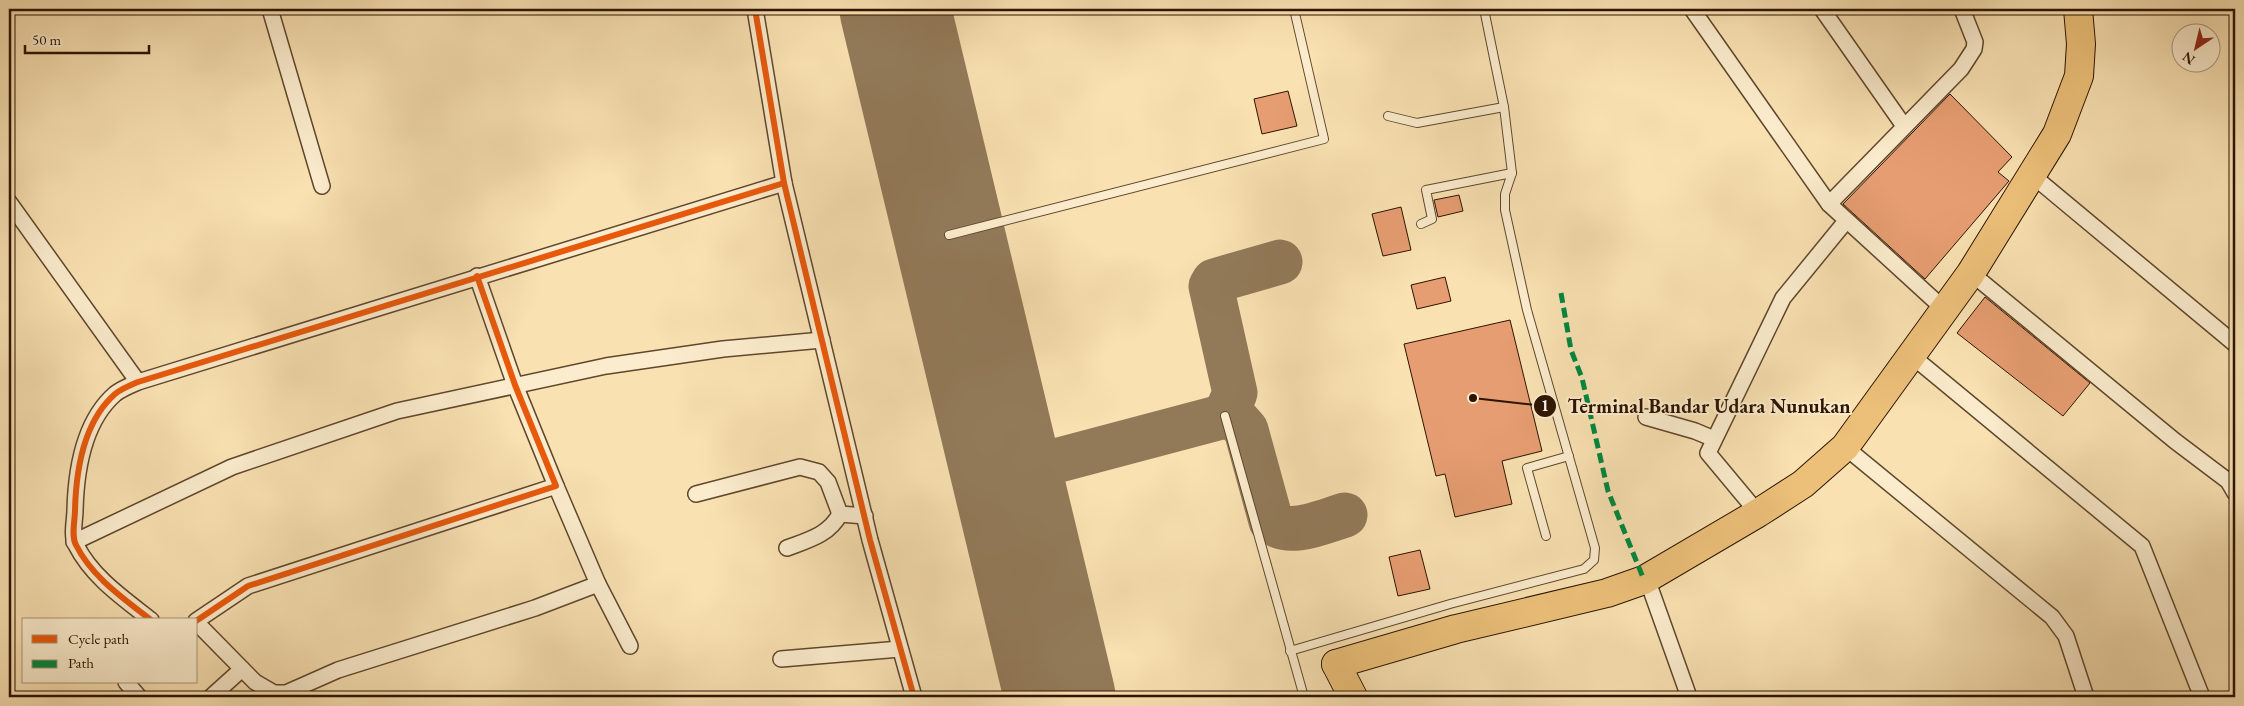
<svg xmlns="http://www.w3.org/2000/svg" width="2244" height="706" font-family="'EB Garamond',serif">
<rect width="100%" height="100%" fill="#f9e1b2"/>
<filter id="stains"><feTurbulence type="fractalNoise" baseFrequency=".004" numOctaves="4"/><feColorMatrix values="0 0 0 0 .2 0 0 0 0 .09 0 0 0 0 .02 0 0 0 .5 -.17"/></filter>
<radialGradient id="worn" r=".72"><stop offset=".6" stop-color="#630" stop-opacity="0"/><stop offset="1" stop-color="#630" stop-opacity=".3"/></radialGradient>
<g fill="none" stroke-linecap="round" stroke-linejoin="round">
<g stroke="#927a59" stroke-width="45">
<path d="M1225 416 1235 393 1211 286 1214 281 1280 262"/>
<path d="M998 439 1021 456 1044 464"/>
<path d="M1015 509 1025 487 1044 464 1225 416 1238 421 1246 430 1271 521C1289 538 1324 521 1345 515"/>
</g>
<path stroke="#927a59" stroke-width="111" d="M895 9 1060 697"/>
</g>
<g fill="#e69d71" stroke="#2c1400">
<path d="M1288 91 1297 126 1262 134 1254 99Z"/>
<path d="M1950 94 2012 157 1998 172 2009 181 1925 279 1843 204Z"/>
<path d="M1459 195 1463 211 1438 217 1434 200Z"/>
<path d="M1401 207 1411 250 1383 256 1372 214Z"/>
<path d="M1445 277 1451 301 1417 309 1411 285Z"/>
<path d="M1985 297 2090 383 2063 416 1957 333Z"/>
<path d="M1510 320 1542 451 1502 461 1512 504 1455 517 1445 474 1436 476 1404 344Z"/>
<path d="M1420 550 1430 589 1398 596 1389 557Z"/>
</g>
<g fill="none" stroke-linecap="round" stroke-linejoin="round">
<g stroke="#5f472c" stroke-width="10">
<g id="lane">
<path d="M1388 116 1417 123 1504 107"/>
<path d="M1421 224 1432 219 1426 190 1512 173"/>
<path d="M949 235 1324 139 1294 9"/>
<path d="M1225 416 1304 697"/>
<path d="M1546 536 1527 468 1569 456"/>
<path d="M1290 651 1450 604 1584 569 1594 560 1595 548 1527 310 1505 210V194L1512 173 1504 107 1484 9"/>
</g>
</g>
<g stroke="#5f472c" stroke-width="18">
<g id="street">
<path d="M270 9 322 186"/>
<path d="M755 9 784 183 870 540 914 697"/>
<path d="M1692 9 1829 204 1945 310"/>
<path d="M1822 9 1904 126"/>
<path d="M2033 176 2235 344"/>
<path d="M9 202 138 382"/>
<path d="M1829 204 1961 69 1974 49 1975 42 1962 9"/>
<path d="M1971 273 2175 441 2228 481 2235 493"/>
<path d="M1912 356 2142 546 2202 697"/>
<path d="M1646 417 1695 431 1714 439"/>
<path d="M1845 447 2052 617 2066 636 2086 697"/>
<path d="M696 494 800 467 819 472 828 482 840 514 865 516"/>
<path d="M1758 513 1708 453 1783 298 1846 221"/>
<path d="M74 542 232 467 397 411 606 366 723 349 822 340"/>
<path d="M787 548C808 540 829 535 840 514"/>
<path d="M1647 579 1689 697"/>
<path d="M598 584 630 646"/>
<path d="M151 620C123 598 92 577 76 545 71 536 75 520 75 510 76 471 83 422 115 394 121 389 131 385 138 382L784 183"/>
<path d="M196 621 248 586 556 486 515 385 477 276"/>
<path d="M196 622 255 682 274 693H286L338 670 535 608 598 584 556 486"/>
<path d="M781 659 900 649"/>
<path d="M126 682 139 697"/>
<path d="M211 697 242 669"/>
</g>
</g>
<g stroke="#2c1400" stroke-width="30">
<g id="highway">
<path d="M1336 664 1456 629 1607 593 1644 580 1758 513 1803 484 1845 447 1971 273 2057 134 2079 76 2081 44 2078 9"/>
<path d="M1336 664 1353 697"/>
</g>
</g>
<use href="#lane" stroke="#fbeccd" stroke-width="8"/>
<use href="#street" stroke="#fbeccd" stroke-width="15"/>
<use href="#highway" stroke="#ecc079" stroke-width="28"/>
<path stroke="#00873e" stroke-width="5" stroke-dasharray="10 5" stroke-linecap="butt" d="M1561 293 1571 350 1582 378 1608 491 1644 580"/>
<g stroke="#fbeccd" stroke-width="9">
<g id="cycleway">
<path d="M755 9 784 183 870 540 914 697"/>
<path d="M151 620C123 598 92 577 76 545 71 536 75 520 75 510 76 471 83 422 115 394 121 389 131 385 138 382L784 183"/>
<path d="M196 621 248 586 556 486 515 385 477 276"/>
</g>
</g>
<use href="#cycleway" stroke="#e8590c" stroke-width="6"/>
</g>
<path fill="none" stroke="#2c1400" stroke-width="2" d="M1473 398L1545 406"/>
<g fill="#2c1400" stroke="#fbeccd" stroke-width="2">
<circle cx="1473" cy="398" r="5"/>
<circle cx="1545" cy="406" r="12"/>
</g>
<g font-size="15" text-anchor="middle" font-weight="bold" fill="#fff">
<text x="1545" y="411">1</text>
</g>
<g font-size="20" text-anchor="middle" font-weight="bold" fill="#2c1400" stroke="#fbeccd" stroke-width="4" stroke-linejoin="round" paint-order="stroke">
<text x="1709" y="413">Terminal Bandar Udara Nunukan</text>
</g>
<rect width="2244" height="706" fill="none" stroke="#f9e1b2" stroke-width="30"/>
<rect x="10" y="10" width="2224" height="686" fill="none" stroke="#2c1400" stroke-width="2.5"/>
<rect x="15" y="15" width="2214" height="676" fill="none" stroke="#2c1400"/>
<rect x="22" y="618" width="175" height="65" fill="#fbeccd" stroke="#a8967b"/>
<rect x="32" y="635" width="25" height="8" fill="#e8590c" stroke="#a8967b"/>
<text x="68" y="644" font-size="15" fill="#2c1400">Cycle path</text>
<rect x="32" y="660" width="25" height="8" fill="#00873e" stroke="#a8967b"/>
<text x="68" y="668" font-size="15" fill="#2c1400">Path</text>
<g transform="translate(2196 48) rotate(215)"><circle r="24" fill="#fbeccd" stroke="#a8967b"/>
<path d="M0-4L9 19L0 12L-9 19Z" fill="#8f2418"/>
<text y="-8" font-size="14" font-weight="bold" text-anchor="middle" fill="#2c1400">N</text>
</g>
<path d="M25 45v8h124v-8" fill="none" stroke="#2c1400" stroke-width="2.5"/>
<text x="32" y="45" font-size="15" fill="#2c1400" stroke="#fbeccd" stroke-width="4" paint-order="stroke">50 m</text>
<rect width="100%" height="100%" filter="url(#stains)"/>
<rect width="100%" height="100%" fill="url(#worn)"/>
</svg>
